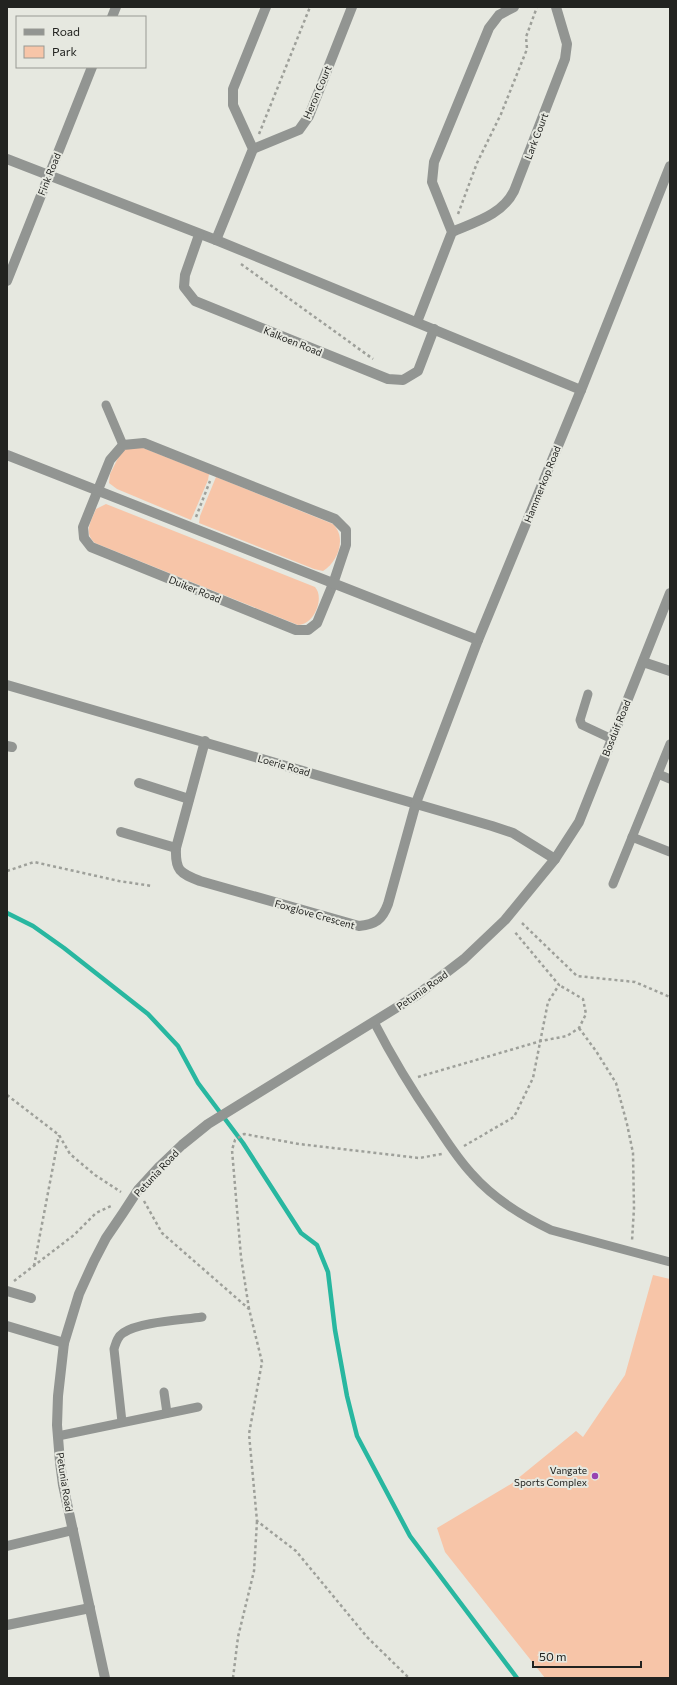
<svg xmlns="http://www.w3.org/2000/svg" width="677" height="1685" font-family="Commissioner,sans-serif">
<rect width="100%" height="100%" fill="#e6e8e0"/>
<g fill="#f7c5a8">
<path d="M138 446 209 474 208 480 191 520 117 489 109 483 110 474 122 450Z"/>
<path d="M216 477 333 524C347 538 338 562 323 571L314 569 199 523 200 516Z"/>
<path d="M106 504 315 587C325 598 314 625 298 625L95 543C83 532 91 522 96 509Z"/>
<path d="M653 1275 670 1279V1678H545L445 1552 437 1528 511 1484 576 1431 583 1437 625 1375Z"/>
</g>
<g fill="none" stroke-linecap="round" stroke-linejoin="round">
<path stroke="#28b7a0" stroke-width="4.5" d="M7 913 33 926 64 948 148 1014 178 1046 198 1083 243 1143 301 1233 317 1245 328 1272 335 1330 347 1396 357 1436 410 1536 517 1678"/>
<g stroke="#9ea09a" stroke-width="2.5" stroke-dasharray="3 3" stroke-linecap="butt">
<path d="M259 134 310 7"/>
<path d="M458 214 477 163 501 114 527 49 526 37 537 7"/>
<path d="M241 264 373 359"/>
<path d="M196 517 210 481"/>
<path d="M7 871 34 862 119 881 152 886"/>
<path d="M522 923 577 976 635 982 670 997"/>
<path d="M579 1028 596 1051 616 1083 627 1124 633 1153 634 1208 632 1241"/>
<path d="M418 1077 541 1041 567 1036 579 1028 586 1014 583 999 559 985"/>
<path d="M7 1095 59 1135 70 1154 95 1175 121 1192"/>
<path d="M464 1146 514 1117 533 1078 548 1002 559 985 514 931"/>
<path d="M144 1201 162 1233 249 1309 262 1362 249 1434 257 1521 296 1551 367 1637 409 1678"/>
<path d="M34 1266 59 1135"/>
<path d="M14 1281 74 1235 96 1213 113 1205"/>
<path d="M249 1309 241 1257 232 1150 235 1140 244 1134 299 1144 419 1158 442 1154"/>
<path d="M233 1678 238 1637 254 1571 257 1521"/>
</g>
<g stroke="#929592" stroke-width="9">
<path d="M106 405 123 445"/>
<path d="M588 694 580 720 582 725 612 739"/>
<path d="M658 774 670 779"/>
<path d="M632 837 670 852"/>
<path d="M613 884 670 744"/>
<path d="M374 1022C392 1057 412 1090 434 1122 446 1140 457 1158 472 1174 493 1198 522 1216 551 1230L670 1262"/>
<path d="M164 1392 167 1413"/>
<path d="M122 1422 114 1349C116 1343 117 1337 123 1333 138 1322 182 1320 202 1317"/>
<path d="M58 1436 198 1407"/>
</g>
<g stroke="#929592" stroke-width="10">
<path d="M112 17 116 7"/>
<path d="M253 149 299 130 309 116 352 7"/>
<path d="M7 159 216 240 581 390"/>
<path d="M452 232C475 222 502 215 514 191L565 59 567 44 556 7"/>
<path d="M199 235 185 275 184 287 195 301 388 379 403 380 418 371 434 329"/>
<path d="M216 240 253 149 233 105V89L266 7"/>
<path d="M7 281 92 67"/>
<path d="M417 322 452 232 432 182 434 162 489 28 499 15 514 7"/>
<path d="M144 443 335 519 346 530V545L333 584 317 623 308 630H296L91 547 84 538 83 527 110 460 123 445Z"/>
<path d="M7 455 478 640"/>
<path d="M643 662 670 671"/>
<path d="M7 685 492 826 513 833 555 859"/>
<path d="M205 741 176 848C175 871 180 873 200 881L359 926C376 924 382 920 388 904L416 803 478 640 581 390 670 166"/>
<path d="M7 746 12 747"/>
<path d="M139 783 189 799"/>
<path d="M121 832 176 848"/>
<path d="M7 1291 31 1298"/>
<path d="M7 1326 64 1343"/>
<path d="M7 1546 73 1530"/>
<path d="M7 1625 90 1608"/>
<path d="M105 1678 63 1485 60 1462 57 1425 58 1396 64 1343 79 1294 94 1261 106 1238 123 1213 138 1190 160 1166 182 1145 208 1124 417 995 464 959 505 920 555 859 579 822 670 593"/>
</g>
</g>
<circle fill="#9844b2" stroke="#e6e8e0" stroke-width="1.5" cx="595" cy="1476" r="4"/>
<g text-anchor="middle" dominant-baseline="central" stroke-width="4" stroke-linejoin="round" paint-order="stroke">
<g font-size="10" fill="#222320" stroke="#e6e8e0">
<text transform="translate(317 92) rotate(-67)">Heron Court</text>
<text transform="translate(536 136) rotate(-69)">Lark Court</text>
<text transform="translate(49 174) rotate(-68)">Fink Road</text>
<text transform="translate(293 341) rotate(22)">Kalkoen Road</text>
<text transform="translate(542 484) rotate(-68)">Hammerkop Road</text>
<text transform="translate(195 589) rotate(22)">Duiker Road</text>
<text transform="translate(616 728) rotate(-68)">Bosduif Road</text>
<text transform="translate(284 765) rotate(16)">Loerie Road</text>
<text transform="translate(315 914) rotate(16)">Foxglove Crescent</text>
<text transform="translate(422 990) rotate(-35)">Petunia Road</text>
<text transform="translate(156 1173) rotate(-47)">Petunia Road</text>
<text transform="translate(65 1482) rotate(81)">Petunia Road</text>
</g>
<g font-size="10" fill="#222320" stroke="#e6e8e0" text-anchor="end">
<text x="587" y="1470">Vangate<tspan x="587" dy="12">Sports Complex</tspan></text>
</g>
</g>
<rect width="677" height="1685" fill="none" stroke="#222320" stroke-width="16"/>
<rect x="16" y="16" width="130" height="52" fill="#e6e8e0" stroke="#989993"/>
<rect x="24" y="29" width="20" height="6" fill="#929592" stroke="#989993"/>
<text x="52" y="36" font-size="12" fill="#222320">Road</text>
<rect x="24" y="46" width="20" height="12" fill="#f7c5a8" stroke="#989993"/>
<text x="52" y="56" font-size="12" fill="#222320">Park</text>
<path d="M533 1661v6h108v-6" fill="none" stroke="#222320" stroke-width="2"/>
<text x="539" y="1661" font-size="12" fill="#222320" stroke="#e6e8e0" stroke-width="3" paint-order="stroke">50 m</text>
</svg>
